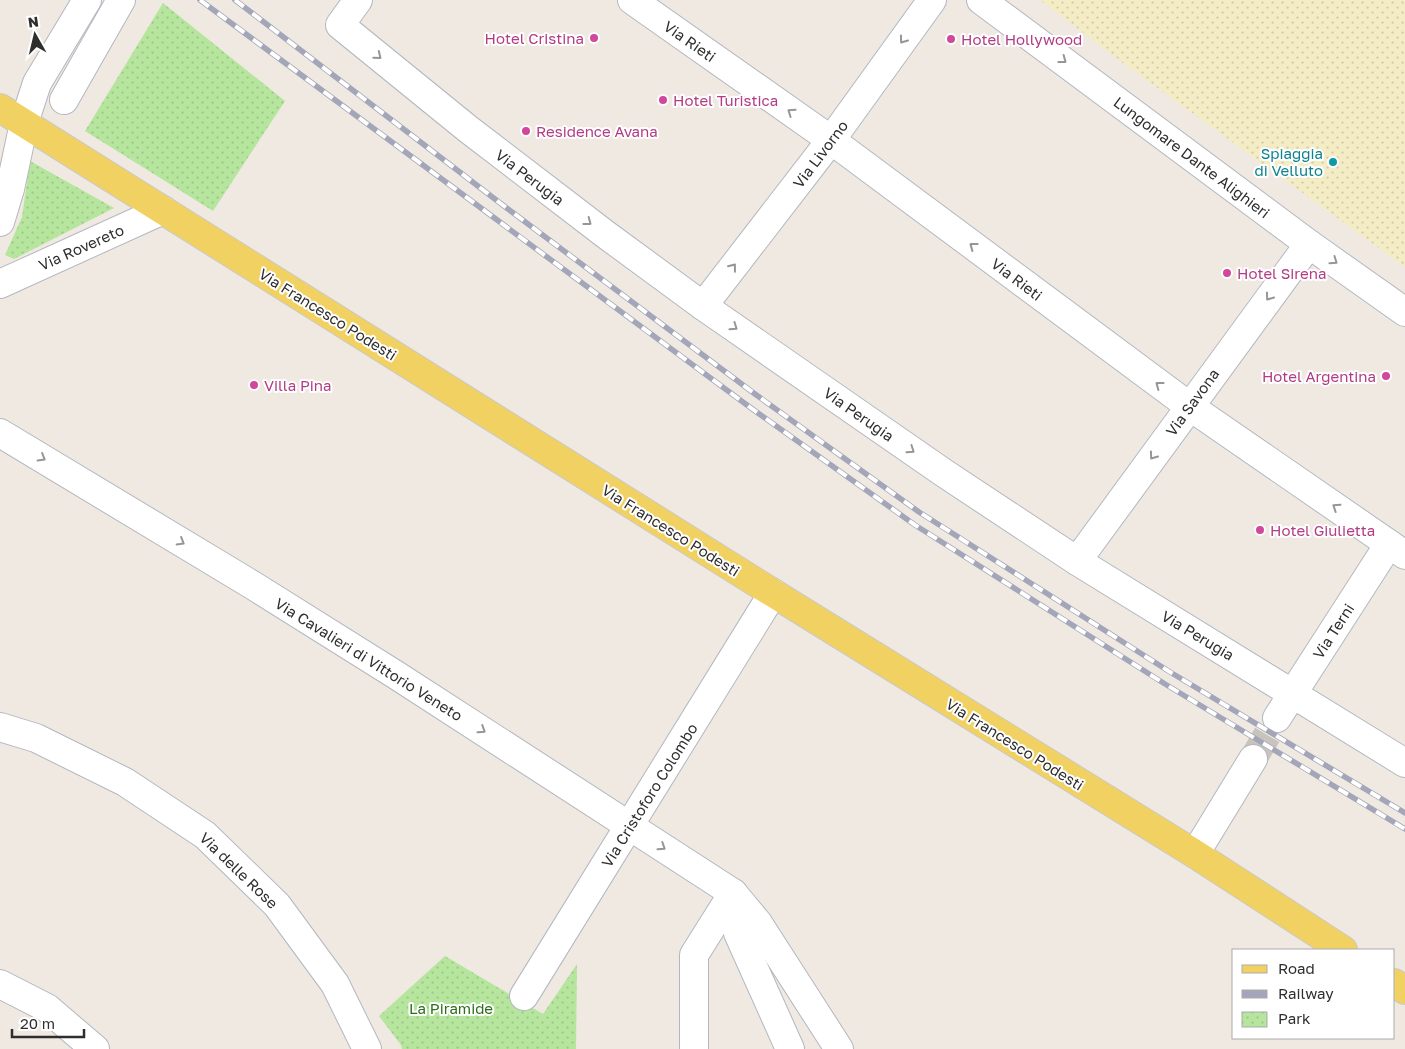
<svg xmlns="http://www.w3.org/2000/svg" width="1405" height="1049" font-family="'Golos Text',sans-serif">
<defs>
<pattern id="sand-dots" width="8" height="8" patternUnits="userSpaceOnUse" patternTransform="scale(1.25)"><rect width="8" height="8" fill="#f3ecc5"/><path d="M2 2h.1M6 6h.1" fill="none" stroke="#d1cbaa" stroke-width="1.8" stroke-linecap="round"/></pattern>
<pattern id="park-dots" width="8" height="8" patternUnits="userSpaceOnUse" patternTransform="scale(1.25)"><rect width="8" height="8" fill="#b6e59e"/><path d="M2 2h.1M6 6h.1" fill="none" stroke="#9dc588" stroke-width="1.8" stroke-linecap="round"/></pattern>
</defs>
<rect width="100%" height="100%" fill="#efe9e1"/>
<path fill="url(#sand-dots)" d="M1040 0H1405V267L1123 63Z"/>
<g fill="url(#park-dots)">
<path d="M163 3 285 101 213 211 85 131Z"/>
<path d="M30 161 114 208 14 259 5 255 22 217Z"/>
<path d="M445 956 543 1014 577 964 576 1049H402L401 1045 379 1016Z"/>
</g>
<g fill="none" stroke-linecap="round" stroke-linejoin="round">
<path stroke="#c8c4bd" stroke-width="28" stroke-dasharray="28 14" stroke-linecap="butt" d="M1253 759 1277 718"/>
<g stroke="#b4b7c1" stroke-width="30">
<g id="minor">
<path d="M358 0 340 25 468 129 605 234 703 306 944 473 1077 561 1405 763"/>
<path d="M632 0 831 140 1189 406 1405 555"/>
<path d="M981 0 1309 244 1405 312"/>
<path d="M64 100 121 0"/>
<path d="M0 222 10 189 24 123 37 83 87 0"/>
<path d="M0 284 163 210"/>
<path d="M703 306 831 140 932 0"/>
<path d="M0 433 254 586 396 675 733 893 758 923 839 1049"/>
<path d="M1077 561 1309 244"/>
<path d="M1277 718 1389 544"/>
<path d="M0 727 36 738 125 782 205 835 277 905 335 984 367 1049"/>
<path d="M1195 854 1253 759"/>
<path d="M733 893 738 933 790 1049"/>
<path d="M0 984 47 1008 95 1049"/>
<path d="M524 996 773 593"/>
<path d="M694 1049V955L733 893"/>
</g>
</g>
<g stroke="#c9c9c9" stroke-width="30">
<g id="major">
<path d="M0 108 773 593 1195 854 1343 950"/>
<path d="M1394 983 1405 990"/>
</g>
</g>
<use href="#minor" stroke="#fff" stroke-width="28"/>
<use href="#major" stroke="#f2d163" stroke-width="28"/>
<g stroke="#a3a6b8" stroke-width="5.5">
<g id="rail">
<path d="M200 0 751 408 915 525 1165 684 1405 829"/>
<path d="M235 0 504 206 755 394 919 512 1170 672 1405 813"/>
</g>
</g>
<use href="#rail" stroke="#fff" stroke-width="4" stroke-dasharray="11" stroke-linecap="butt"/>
</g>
<defs><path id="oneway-chevron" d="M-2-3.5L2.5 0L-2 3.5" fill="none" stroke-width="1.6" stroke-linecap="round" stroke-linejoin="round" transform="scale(1.25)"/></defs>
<g stroke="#969696">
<use href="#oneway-chevron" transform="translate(903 40) rotate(126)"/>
<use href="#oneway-chevron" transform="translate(378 56) rotate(39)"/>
<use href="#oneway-chevron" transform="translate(1063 60) rotate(37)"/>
<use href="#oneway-chevron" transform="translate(791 112) rotate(-145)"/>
<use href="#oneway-chevron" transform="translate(588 222) rotate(37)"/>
<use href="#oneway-chevron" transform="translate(973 246) rotate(-143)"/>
<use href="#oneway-chevron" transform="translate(1334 261) rotate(35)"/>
<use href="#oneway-chevron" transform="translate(733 267) rotate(-52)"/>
<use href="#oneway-chevron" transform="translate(1269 297) rotate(126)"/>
<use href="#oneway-chevron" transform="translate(734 327) rotate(35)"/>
<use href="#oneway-chevron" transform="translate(1159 385) rotate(-143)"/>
<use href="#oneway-chevron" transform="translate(911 450) rotate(35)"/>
<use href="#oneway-chevron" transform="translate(1153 456) rotate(126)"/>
<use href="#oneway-chevron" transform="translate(42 458) rotate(31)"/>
<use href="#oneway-chevron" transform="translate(1336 507) rotate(-146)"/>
<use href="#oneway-chevron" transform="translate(181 542) rotate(31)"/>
<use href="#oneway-chevron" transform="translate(482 730) rotate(33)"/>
<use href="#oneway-chevron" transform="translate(662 847) rotate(33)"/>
</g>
<g fill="#d1479c" stroke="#fff" stroke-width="2">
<circle cx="594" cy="38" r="5"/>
<circle cx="951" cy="39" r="5"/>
<circle cx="663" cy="100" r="5"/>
<circle cx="526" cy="131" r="5"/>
<circle cx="1227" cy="273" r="5"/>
<circle cx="1386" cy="376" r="5"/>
<circle cx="254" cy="385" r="5"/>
<circle cx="1260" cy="530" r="5"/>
</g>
<circle fill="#0f9aa8" stroke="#fff" stroke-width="2" cx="1333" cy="162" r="5"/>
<g text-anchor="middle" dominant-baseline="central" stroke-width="4" stroke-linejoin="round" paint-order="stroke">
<g font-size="15" fill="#b23c85" stroke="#fff" text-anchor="start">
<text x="584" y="38" text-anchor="end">Hotel Cristina</text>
<text x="961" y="39">Hotel Hollywood</text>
<text x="673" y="100">Hotel Turistica</text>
<text x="536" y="131">Residence Avana</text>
<text x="1237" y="273">Hotel Sirena</text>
<text x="1376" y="376" text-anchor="end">Hotel Argentina</text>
<text x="264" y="385">Villa Pina</text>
<text x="1270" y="530">Hotel Giulietta</text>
</g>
<g font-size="15" fill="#2e2e2e" stroke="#fff">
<text transform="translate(690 41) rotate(35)">Via Rieti</text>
<text transform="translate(820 154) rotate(-53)">Via Livorno</text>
<text transform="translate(1192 157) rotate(37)">Lungomare Dante Alighieri</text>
<text transform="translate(530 177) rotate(37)">Via Perugia</text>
<text transform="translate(81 247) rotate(-24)">Via Rovereto</text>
<text transform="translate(1017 279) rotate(37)">Via Rieti</text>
<text transform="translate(328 314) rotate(32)">Via Francesco Podesti</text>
<text transform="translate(1192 402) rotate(-54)">Via Savona</text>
<text transform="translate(859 414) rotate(35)">Via Perugia</text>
<text transform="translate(671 530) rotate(32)">Via Francesco Podesti</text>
<text transform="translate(1333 631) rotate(-57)">Via Terni</text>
<text transform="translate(1198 635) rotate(31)">Via Perugia</text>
<text transform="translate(369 659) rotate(32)">Via Cavalieri di Vittorio Veneto</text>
<text transform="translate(1015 744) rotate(32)">Via Francesco Podesti</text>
<text transform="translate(649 795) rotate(-58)">Via Cristoforo Colombo</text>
<text transform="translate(239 870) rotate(44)">Via delle Rose</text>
</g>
<g font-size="15" fill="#0d838f" stroke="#fff" text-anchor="end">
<text x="1323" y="153">Spiaggia<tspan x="1323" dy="17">di Velluto</tspan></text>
</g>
<g font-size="15" fill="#2c6e1b" stroke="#fff">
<text x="451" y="1008">La Piramide</text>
</g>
</g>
<rect x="1232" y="949" width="162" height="90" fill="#ffffff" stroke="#ababab"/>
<rect x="1242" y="965" width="25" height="8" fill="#f2d163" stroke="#ababab"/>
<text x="1278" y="974" font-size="15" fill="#2e2e2e">Road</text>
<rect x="1242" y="990" width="25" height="8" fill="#a3a6b8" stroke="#ababab"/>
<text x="1278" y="999" font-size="15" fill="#2e2e2e">Railway</text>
<rect x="1242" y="1012" width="25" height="15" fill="url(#park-dots)" stroke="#ababab"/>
<text x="1278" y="1024" font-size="15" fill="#2e2e2e">Park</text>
<g transform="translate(35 35) rotate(352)" stroke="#ffffff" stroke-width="4" paint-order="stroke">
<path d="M0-4L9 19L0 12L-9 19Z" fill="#2e2e2e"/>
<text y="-8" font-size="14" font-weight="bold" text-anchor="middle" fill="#2e2e2e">N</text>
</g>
<path d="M12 1029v8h72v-8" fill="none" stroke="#2e2e2e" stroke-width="2.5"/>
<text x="20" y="1029" font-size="15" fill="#2e2e2e" stroke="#ffffff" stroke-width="4" paint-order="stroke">20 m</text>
</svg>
